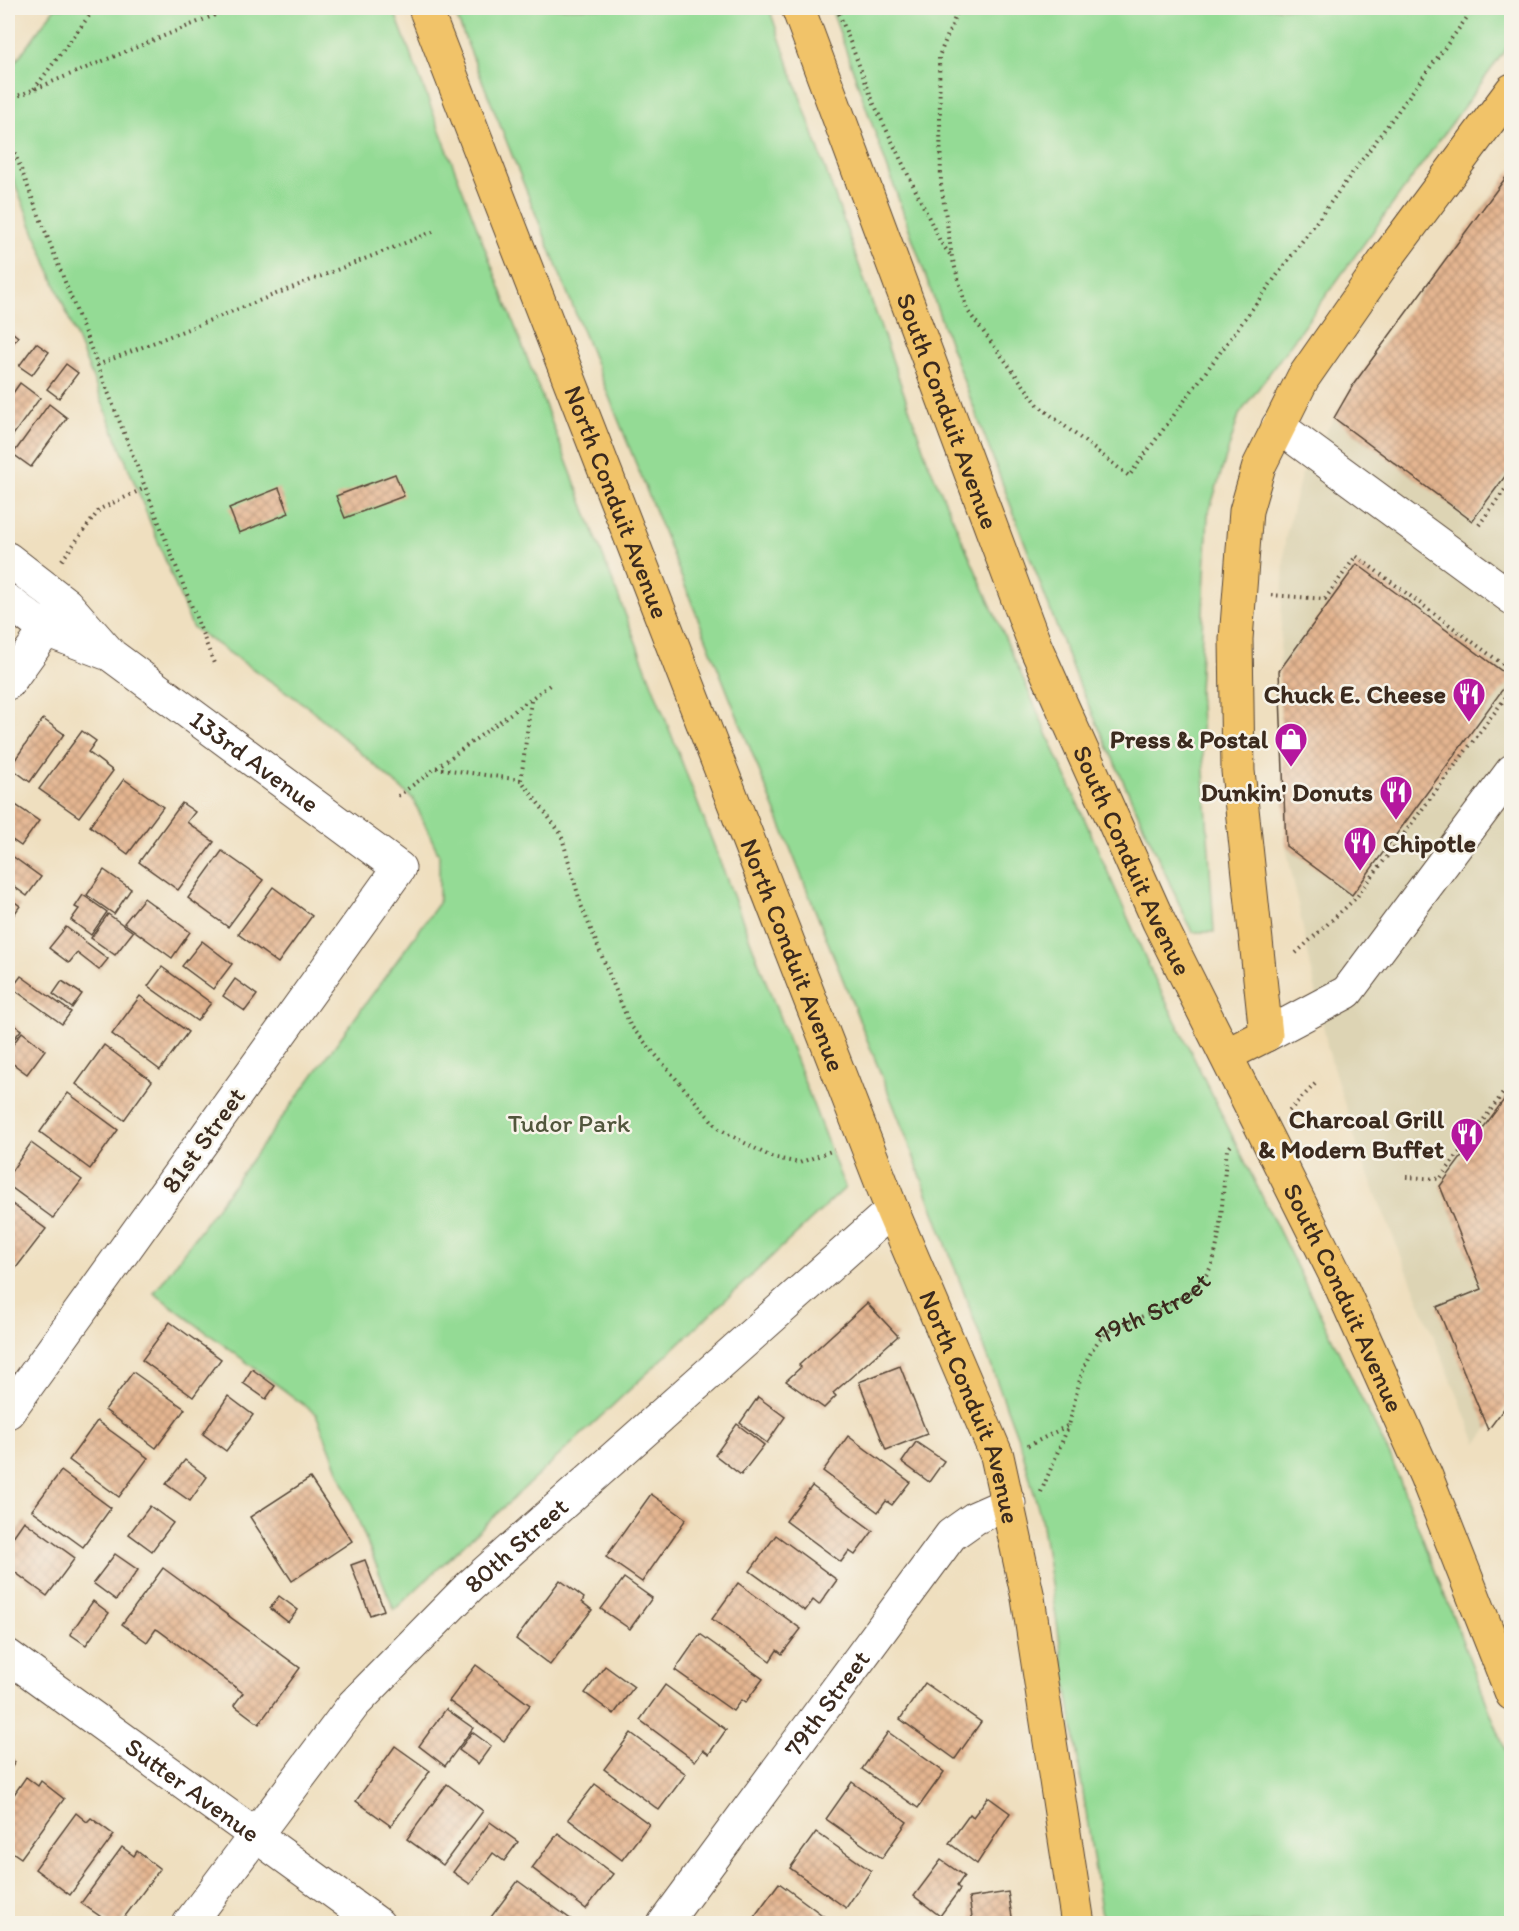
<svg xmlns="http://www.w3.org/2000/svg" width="1519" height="1931" font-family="Itim,sans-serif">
<defs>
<pattern id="building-cross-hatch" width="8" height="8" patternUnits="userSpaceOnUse" patternTransform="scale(1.5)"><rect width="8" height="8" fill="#e5b691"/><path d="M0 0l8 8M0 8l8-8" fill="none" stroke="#bb9476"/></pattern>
</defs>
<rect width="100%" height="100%" fill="#f7f3e8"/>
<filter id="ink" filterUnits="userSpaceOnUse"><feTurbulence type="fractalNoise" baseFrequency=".0167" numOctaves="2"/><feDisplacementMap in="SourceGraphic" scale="12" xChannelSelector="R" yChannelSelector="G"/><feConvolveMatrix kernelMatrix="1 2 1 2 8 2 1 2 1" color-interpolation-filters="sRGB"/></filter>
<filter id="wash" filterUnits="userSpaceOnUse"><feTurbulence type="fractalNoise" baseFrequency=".008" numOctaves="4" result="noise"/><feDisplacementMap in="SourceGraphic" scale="24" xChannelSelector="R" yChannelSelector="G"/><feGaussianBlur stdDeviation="1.35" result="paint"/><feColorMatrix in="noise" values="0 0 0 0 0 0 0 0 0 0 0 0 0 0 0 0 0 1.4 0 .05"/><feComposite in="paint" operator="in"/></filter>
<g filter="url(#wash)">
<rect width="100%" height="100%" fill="#efdfbf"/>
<path fill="#ddd4b4" d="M1511 169 1512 1398 1477 1443 1360 1155 1328 1050 1286 846 1279 671 1285 539 1301 476 1353 385Z"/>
<g fill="#94db95" stroke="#68825a" stroke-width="1.5">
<path d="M55 8H393L845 1188 394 1610 316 1414 154 1293 439 903V855L413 799 311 709 192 627 8 166V72Z"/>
<path d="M453 8H769L928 462 1152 973 1391 1458 1511 1765V1923H1103L1041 1519 1022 1449 907 1139Z"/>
<path d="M831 8H1511V42L1239 415 1208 515 1199 691 1214 932H1192L1074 673 949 342Z"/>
</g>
<g id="blocks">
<g fill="url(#building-cross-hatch)">
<path d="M1512 169V467L1472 521 1334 418 1353 385Z"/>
<path d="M8 329 18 337 8 350Z"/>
<path d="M36 343 49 352 32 375 19 366Z"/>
<path d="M66 364 78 373 59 398 47 389Z"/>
<path d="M20 383 40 398 8 442V400Z"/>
<path d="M49 404 67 418 31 467 13 454Z"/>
<path d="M395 474 404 496 345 518 336 496Z"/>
<path d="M279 488 289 513 239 533 229 508Z"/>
<path d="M1357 564 1511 678 1352 895 1286 846 1279 671Z"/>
<path d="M43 719 64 734 30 782 10 767Z"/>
<path d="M82 731 96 741 88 752 113 771 79 817 39 789Z"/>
<path d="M124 779 163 807 128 854 90 826Z"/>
<path d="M8 803 13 807 14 804 39 821 21 846 8 837Z"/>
<path d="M182 803 195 812 187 822 214 842 178 890 139 862Z"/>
<path d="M222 851 263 880 228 927 188 898Z"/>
<path d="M8 853 41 877 27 896 8 882Z"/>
<path d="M104 870 131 889 114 914 87 895Z"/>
<path d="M273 887 312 916 278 963 238 934Z"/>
<path d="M83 895 107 912 91 935 71 920 79 909 75 907Z"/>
<path d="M8 897 20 906 8 923Z"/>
<path d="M144 898 190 932 172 958 124 923Z"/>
<path d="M108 914 133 932 115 955 91 938Z"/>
<path d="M66 927 108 959 99 970 77 953 69 963 49 948Z"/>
<path d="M202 941 232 964 213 989 182 966Z"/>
<path d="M162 967 211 1003 197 1021 148 986Z"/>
<path d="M21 976 71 1012 62 1024 12 988Z"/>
<path d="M235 979 257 995 245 1011 223 996Z"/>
<path d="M62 981 82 994 72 1008 53 994Z"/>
<path d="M140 996 188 1032 160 1070 112 1034Z"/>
<path d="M8 1020 21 1030 10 1044 8 1042Z"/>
<path d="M22 1032 45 1050 27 1074 8 1060V1051Z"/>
<path d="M104 1045 152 1081 124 1120 76 1084Z"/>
<path d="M1512 1089V1398L1488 1430 1437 1307 1482 1289 1440 1186Z"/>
<path d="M68 1093 118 1130 90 1169 40 1132Z"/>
<path d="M31 1143 82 1180 53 1218 8 1185V1176Z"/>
<path d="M8 1201 46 1229 16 1268 8 1262Z"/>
<path d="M867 1303 898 1336 833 1393 836 1396 824 1408 786 1381 801 1367 799 1365Z"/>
<path d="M170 1322 221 1359 193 1397 142 1360Z"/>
<path d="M900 1366 927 1434 886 1450 859 1382Z"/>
<path d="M252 1369 275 1386 266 1399 243 1383Z"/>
<path d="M133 1372 185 1409 156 1448 105 1410Z"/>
<path d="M228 1396 253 1415 226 1451 203 1434Z"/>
<path d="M758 1397 785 1417 767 1443 740 1423Z"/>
<path d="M97 1421 148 1458 119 1497 69 1460Z"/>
<path d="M737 1424 764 1445 741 1475 715 1455Z"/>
<path d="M848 1436 910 1482 892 1505 886 1501 878 1512 823 1471Z"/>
<path d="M916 1442 944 1461 929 1482 902 1462Z"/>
<path d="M185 1460 207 1477 190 1501 166 1484Z"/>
<path d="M61 1471 111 1508 83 1547 32 1510Z"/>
<path d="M310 1478 352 1541 292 1581 250 1517Z"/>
<path d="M812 1486 873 1531 855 1555 849 1551 841 1562 786 1521Z"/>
<path d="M651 1494 686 1519 642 1582 606 1557Z"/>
<path d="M150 1506 173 1523 152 1551 129 1534Z"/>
<path d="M24 1521 75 1558 47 1596 8 1567V1544Z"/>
<path d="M776 1535 837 1580 819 1605 813 1600 805 1611 750 1571Z"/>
<path d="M115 1554 138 1570 116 1600 93 1583Z"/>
<path d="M365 1560 384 1610 370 1615 351 1565Z"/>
<path d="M163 1568 300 1668 259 1724 234 1705 243 1693 158 1630 156 1629 147 1642 122 1624Z"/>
<path d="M624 1578 652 1598 630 1629 601 1609Z"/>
<path d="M560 1580 584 1598 582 1602 592 1610 550 1665 516 1639Z"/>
<path d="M738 1583 801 1629 782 1654 777 1650 770 1661 712 1619Z"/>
<path d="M279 1596 298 1610 288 1622 270 1608Z"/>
<path d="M93 1601 109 1613 86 1645 70 1634Z"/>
<path d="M700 1634 763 1679 745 1703 741 1700 733 1711 675 1670Z"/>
<path d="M476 1665 530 1705 504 1741 449 1701Z"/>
<path d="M605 1666 634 1687 614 1714 585 1693Z"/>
<path d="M925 1683 981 1722 955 1759 900 1719Z"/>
<path d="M665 1685 726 1730 709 1754 703 1750 695 1761 640 1720Z"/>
<path d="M446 1709 473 1728 445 1766 419 1746Z"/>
<path d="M472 1732 491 1746 478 1764 459 1750Z"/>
<path d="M888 1732 944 1772 918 1808 862 1769Z"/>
<path d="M631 1733 686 1774 659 1810 604 1769Z"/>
<path d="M395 1746 430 1771 391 1826 356 1801Z"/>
<path d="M8 1757 15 1762 8 1773Z"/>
<path d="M26 1777 38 1786 41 1781 64 1799 21 1858 8 1849V1803Z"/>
<path d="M852 1782 907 1822 882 1858 826 1819Z"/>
<path d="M447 1784 483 1811 443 1865 407 1839Z"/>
<path d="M595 1784 649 1824 622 1860 568 1819Z"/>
<path d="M988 1797 1010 1813 977 1864 949 1843 970 1814 973 1817Z"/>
<path d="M76 1813 87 1822 91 1818 114 1835 70 1895 35 1869Z"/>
<path d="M490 1822 518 1842 504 1861 493 1853 470 1884 453 1872Z"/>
<path d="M816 1832 871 1871 846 1908 790 1868Z"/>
<path d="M558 1833 613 1874 586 1909 532 1868Z"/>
<path d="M122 1847 134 1856 137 1851 160 1869 120 1923H110L81 1903Z"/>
<path d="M941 1860 964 1876 957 1886 960 1889 940 1916 914 1896Z"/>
<path d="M518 1881 576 1923H500L491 1917Z"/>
<path d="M779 1883 833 1923H763L754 1917Z"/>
<path d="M1008 1892 1013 1923H973L969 1898Z"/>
</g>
</g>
</g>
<g filter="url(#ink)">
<use href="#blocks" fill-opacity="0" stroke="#564536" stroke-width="1.5"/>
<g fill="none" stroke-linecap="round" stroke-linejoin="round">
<g stroke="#564536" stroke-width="35">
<g id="minor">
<path d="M1278 426 1512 598"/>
<path id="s2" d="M8 559 66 604 111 655 399 868 8 1412"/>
<path d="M8 601 46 630 106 653"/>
<path d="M8 683 59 612"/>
<path d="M1266 1035 1347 992 1512 771"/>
<path id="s3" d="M8 1656 378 1924"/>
<path id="s4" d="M189 1924 354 1704 469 1587 892 1210"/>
<path id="s5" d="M664 1924 951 1535 975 1518 1009 1503"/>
</g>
</g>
<g stroke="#564536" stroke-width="35">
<g id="major">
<path id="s6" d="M425 8 892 1210 997 1456 1028 1598 1078 1924"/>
<path id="s7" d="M798 8 1036 648 1159 922 1339 1282 1426 1476 1512 1694"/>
<path d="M1226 1055 1266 1035 1238 771 1236 639 1246 511 1259 466 1303 378 1386 259 1512 90"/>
</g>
</g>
<g stroke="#564536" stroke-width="4" stroke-dasharray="1.5 4.5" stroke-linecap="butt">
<path d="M837 8 874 104 941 243 952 257"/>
<path d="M959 8 939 56 941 184 952 257 967 310 1039 406 1129 476 1474 8"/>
<path d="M34 89 95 8"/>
<path d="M8 100 232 8"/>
<path d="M8 136 215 666"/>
<path d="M97 365 435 231"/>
<path d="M1479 525 1512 480"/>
<path d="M62 560 100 509 145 488"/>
<path d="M1271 595 1325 599 1356 556 1512 671"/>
<path d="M531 701 521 780 561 834 581 905 630 1025 719 1129 771 1157 799 1163 834 1150"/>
<path d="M436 768 521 780"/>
<path d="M398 796 551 684"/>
<path d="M1296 953 1356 898 1512 689"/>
<path d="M1289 1111 1315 1084"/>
<path d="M1406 1177 1440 1179 1512 1081"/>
<path id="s1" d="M1028 1446 1069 1425C1077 1394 1081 1355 1107 1332 1112 1328 1121 1325 1127 1323 1155 1310 1191 1300 1208 1272 1222 1251 1223 1178 1227 1150L1233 1143"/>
<path d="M1041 1492 1069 1425"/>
</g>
<use href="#minor" stroke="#fff" stroke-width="33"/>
<use href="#major" stroke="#f1c369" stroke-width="33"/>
</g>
</g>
<defs>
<g id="restaurant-pin" transform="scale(1.725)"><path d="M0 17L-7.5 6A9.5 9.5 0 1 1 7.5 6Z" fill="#b5179e" stroke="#f7f3e8"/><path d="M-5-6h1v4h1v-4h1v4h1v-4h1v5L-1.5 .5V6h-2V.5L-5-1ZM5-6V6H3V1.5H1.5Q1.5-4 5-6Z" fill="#fff"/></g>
<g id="shop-pin" transform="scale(1.725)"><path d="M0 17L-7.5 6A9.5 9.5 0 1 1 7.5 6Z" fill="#b5179e" stroke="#f7f3e8"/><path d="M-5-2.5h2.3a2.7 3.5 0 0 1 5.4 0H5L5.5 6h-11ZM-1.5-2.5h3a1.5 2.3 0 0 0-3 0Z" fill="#fff"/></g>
</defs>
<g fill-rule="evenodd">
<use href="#restaurant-pin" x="1469" y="694"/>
<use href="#shop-pin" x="1291" y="739"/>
<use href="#restaurant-pin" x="1396" y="792"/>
<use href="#restaurant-pin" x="1360" y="843"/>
<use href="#restaurant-pin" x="1467" y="1134"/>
</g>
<g text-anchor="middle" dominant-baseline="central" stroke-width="5" stroke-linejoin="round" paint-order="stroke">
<g font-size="26" fill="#3b2a1e" stroke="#f7f3e8">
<text stroke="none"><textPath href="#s7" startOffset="430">South Conduit Avenue</textPath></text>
<text stroke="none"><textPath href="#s6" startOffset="530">North Conduit Avenue</textPath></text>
<text stroke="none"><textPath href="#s2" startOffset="320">133rd Avenue</textPath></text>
<text stroke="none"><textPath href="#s7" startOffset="916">South Conduit Avenue</textPath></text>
<text stroke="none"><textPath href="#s6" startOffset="1016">North Conduit Avenue</textPath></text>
<text transform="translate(203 1140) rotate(-54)">81st Street</text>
<text stroke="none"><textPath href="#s7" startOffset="1402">South Conduit Avenue</textPath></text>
<text stroke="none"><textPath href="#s1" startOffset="200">79th Street</textPath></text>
<text stroke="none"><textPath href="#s6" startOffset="1502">North Conduit Avenue</textPath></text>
<text stroke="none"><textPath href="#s4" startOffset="502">80th Street</textPath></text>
<text stroke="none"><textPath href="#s5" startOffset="274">79th Street</textPath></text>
<text stroke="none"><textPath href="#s3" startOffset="228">Sutter Avenue</textPath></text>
</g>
<g font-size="26" font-weight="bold" fill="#3b2a1e" stroke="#f7f3e8" text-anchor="end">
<text x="1446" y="694">Chuck E. Cheese</text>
<text x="1268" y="739">Press &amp; Postal</text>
<text x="1373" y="792">Dunkin' Donuts</text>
<text x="1383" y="843" text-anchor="start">Chipotle</text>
<text x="1444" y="1119">Charcoal Grill<tspan x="1444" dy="30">&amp; Modern Buffet</tspan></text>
</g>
<g font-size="26" fill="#51563c" stroke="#f7f3e8">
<text x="569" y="1123">Tudor Park</text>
</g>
</g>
<rect width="1519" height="1931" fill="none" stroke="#f7f3e8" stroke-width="30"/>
</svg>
